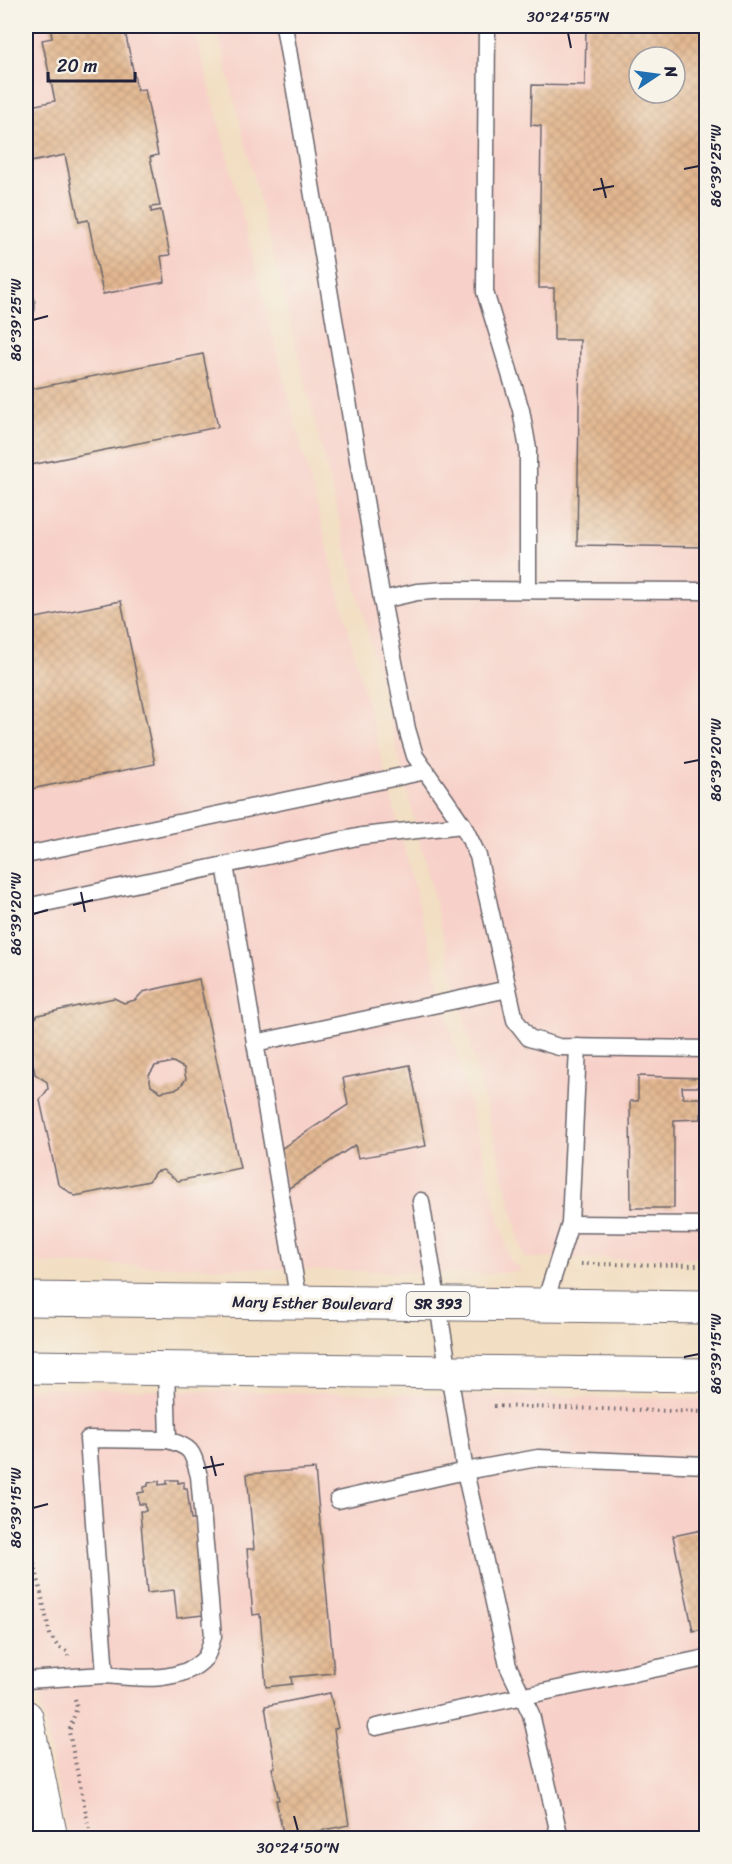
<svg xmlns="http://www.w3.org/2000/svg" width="732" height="1864" font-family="Sriracha,sans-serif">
<defs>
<pattern id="building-cross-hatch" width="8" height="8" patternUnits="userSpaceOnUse" patternTransform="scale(1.5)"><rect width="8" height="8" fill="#e2b790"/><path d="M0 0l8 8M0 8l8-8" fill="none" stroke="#c29d7d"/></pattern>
</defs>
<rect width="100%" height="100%" fill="#f7f3e8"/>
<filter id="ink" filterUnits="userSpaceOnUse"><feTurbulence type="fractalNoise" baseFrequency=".0167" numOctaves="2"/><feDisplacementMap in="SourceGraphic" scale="12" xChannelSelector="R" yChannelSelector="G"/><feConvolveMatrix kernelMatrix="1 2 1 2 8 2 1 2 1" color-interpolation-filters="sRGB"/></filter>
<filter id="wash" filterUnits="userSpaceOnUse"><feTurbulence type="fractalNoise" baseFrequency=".008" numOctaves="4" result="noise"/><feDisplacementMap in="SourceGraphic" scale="24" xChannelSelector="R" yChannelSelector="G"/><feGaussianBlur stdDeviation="1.35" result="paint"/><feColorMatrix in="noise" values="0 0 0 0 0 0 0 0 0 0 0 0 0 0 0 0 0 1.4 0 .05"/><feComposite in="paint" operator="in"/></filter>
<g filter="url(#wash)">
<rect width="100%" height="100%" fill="#f2dec2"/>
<g fill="#f7d1c9" fill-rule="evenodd">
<path d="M26 26H194L510 1261 523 1271 489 1274 26 1263Z"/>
<path d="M216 26H706V1259L524 1258ZM639 57H675V93H639Z"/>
<path d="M26 1388 706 1399V1838H68L26 1632Z"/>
</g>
<g id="blocks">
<g fill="url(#building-cross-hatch)" fill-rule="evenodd">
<path d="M50 26H124L137 90 145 89 158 155 150 157 160 206 151 207V212L161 210 170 255 161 256 165 282 103 294 88 220 79 222 65 155 26 163V107L55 101 42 40 52 38Z"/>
<path d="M586 26H706V547L577 545 580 340H554V288H539L541 126 531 125 532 85 585 86ZM639 57H675V93H639Z"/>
<path d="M203 354 218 427 26 466V390Z"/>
<path d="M121 601 155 764 26 790V620Z"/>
<path d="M199 979 240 1168 178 1181 163 1170 155 1172 149 1181 75 1196 58 1184 40 1100 48 1089 47 1082 35 1074 26 1029 38 1015 114 998 124 1003 135 1000 143 992ZM173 1062 184 1068 186 1079 179 1088 161 1092 151 1086 149 1075 155 1066Z"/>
<path d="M410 1065 426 1146 358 1158 355 1145 286 1190 279 1150 348 1105 343 1078Z"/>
<path d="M638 1076 701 1078 702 1082 697 1087H682L683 1098H701V1119L674 1120V1208H631L630 1101H638Z"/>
<path d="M315 1469 334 1673 291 1677 292 1684 266 1687 260 1614 253 1615 247 1549H254L247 1474Z"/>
<path d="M167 1480H178V1483L184 1482V1488H187L191 1520H195L203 1615 177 1618 174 1590 147 1593 140 1511H146L145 1504H139L138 1493 144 1492V1487L148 1486V1483L159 1481V1485L167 1484Z"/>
<path d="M706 1529V1628L693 1631 673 1536Z"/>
<path d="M330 1693 338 1728 334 1729 349 1825 284 1838 276 1800H279L272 1768 275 1767 265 1706Z"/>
</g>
</g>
</g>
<g filter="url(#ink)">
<use href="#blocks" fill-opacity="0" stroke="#6b646a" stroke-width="1.5"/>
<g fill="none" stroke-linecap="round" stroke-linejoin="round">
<g stroke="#6b646a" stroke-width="19">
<g id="lane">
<path d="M284 26 382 600 407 729 415 756 463 825 478 856 515 1020 529 1038 559 1047 706 1049"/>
<path d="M487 26 485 292 521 410 528 449V590"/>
<path d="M26 301V309"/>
<path d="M382 600 417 592 447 590 706 591"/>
<path d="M26 855 426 771"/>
<path d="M225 865 299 1302"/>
<path d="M26 907 362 836 463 825"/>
<path d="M255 1043 508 989"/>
<path d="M421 1201 465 1471 508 1666 531 1714 560 1838"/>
<path d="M570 1224 706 1225"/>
<path d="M544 1305 570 1224 578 1047"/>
<path d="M338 1500 465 1471 538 1458 706 1465"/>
<path d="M105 1675C135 1678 182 1684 205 1658 209 1653 211 1642 213 1636L199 1476C192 1451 193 1448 168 1440"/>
<path d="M26 1680 105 1675 88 1439 168 1440 166 1368"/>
<path d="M376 1727 706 1658"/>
</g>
</g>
<g stroke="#6b646a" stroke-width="35">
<path id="secondary" d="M26 1717 51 1838"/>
</g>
<g stroke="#6b646a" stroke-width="35">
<g id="primary">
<path d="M26 1299 706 1307"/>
<path d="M26 1367 706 1375"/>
</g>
</g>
<g stroke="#6b646a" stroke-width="4" stroke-dasharray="1.5 4.5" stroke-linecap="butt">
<path d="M581 1264 706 1265"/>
<path d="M494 1406 706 1412"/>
<path d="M26 1522 50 1635 58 1647 67 1651 68 1656"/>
<path d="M75 1699 77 1707 69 1732 91 1838"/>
</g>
<use href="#lane" stroke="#fff" stroke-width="16"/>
<use href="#secondary" stroke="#fff" stroke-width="33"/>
<use href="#primary" stroke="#fff" stroke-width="33"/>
</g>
</g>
<path fill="none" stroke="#22223b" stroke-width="2" d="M568 33 571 48M684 169 699 166M601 178 606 198M593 190 614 186M33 320 48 316M684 763 699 760M81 892 85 912M73 905 93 900M33 914 48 910M684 1357 699 1354M211 1456 216 1476M203 1468 224 1464M33 1508 48 1504M294 1816 298 1831"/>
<g text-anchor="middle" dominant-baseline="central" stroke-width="6" stroke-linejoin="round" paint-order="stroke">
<rect fill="#f7f3e8" stroke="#62616f" stroke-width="1.5" x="406.5" y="1292" width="63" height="24" rx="4.5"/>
<g font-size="15" font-weight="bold" fill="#22223b">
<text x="438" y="1304">SR 393</text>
</g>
<g font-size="16" fill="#22223b" stroke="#f7f3e8">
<text transform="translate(312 1303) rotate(1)">Mary Esther Boulevard</text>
</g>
</g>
<rect width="732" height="1864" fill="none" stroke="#f7f3e8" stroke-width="66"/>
<g transform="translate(657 75) rotate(77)"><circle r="28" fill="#f7f3e8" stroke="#a29fa3" stroke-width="1.5"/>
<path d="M0-4.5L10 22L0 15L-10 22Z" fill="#1f6fb2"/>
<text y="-9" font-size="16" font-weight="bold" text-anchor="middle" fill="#22223b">N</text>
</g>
<path d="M48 72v9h87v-9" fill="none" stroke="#22223b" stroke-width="3"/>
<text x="57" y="72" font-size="18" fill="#22223b" stroke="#f7f3e8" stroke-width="4.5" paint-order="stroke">20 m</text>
<rect x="33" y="33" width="666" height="1798" fill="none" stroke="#22223b" stroke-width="2"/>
<g font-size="15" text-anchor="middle" fill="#22223b">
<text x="568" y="22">30°24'55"N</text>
<text transform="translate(716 166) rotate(-90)" y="5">86°39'25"W</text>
<text transform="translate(16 320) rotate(-90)" y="5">86°39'25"W</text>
<text transform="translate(716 760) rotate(-90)" y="5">86°39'20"W</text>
<text transform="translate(16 914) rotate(-90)" y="5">86°39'20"W</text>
<text transform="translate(716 1354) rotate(-90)" y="5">86°39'15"W</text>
<text transform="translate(16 1508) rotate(-90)" y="5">86°39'15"W</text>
<text x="298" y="1853">30°24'50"N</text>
</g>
</svg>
